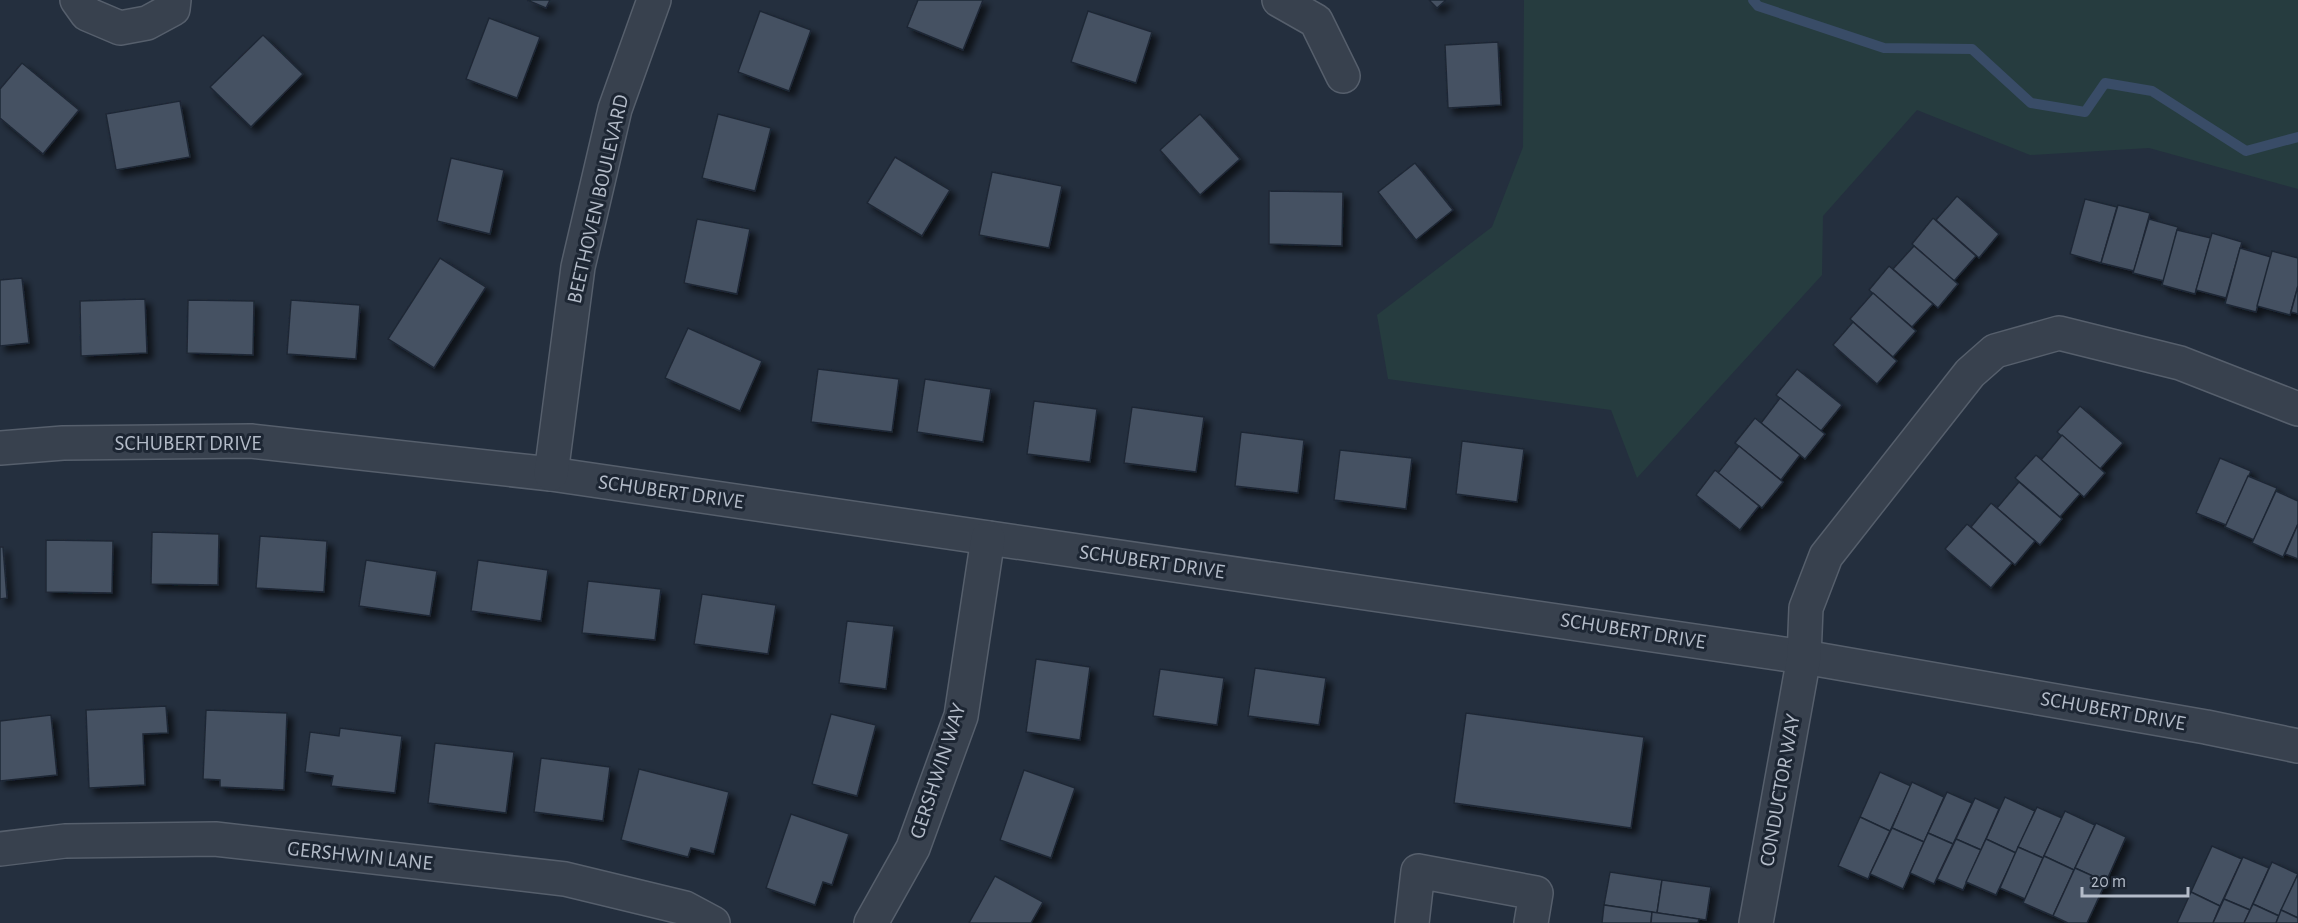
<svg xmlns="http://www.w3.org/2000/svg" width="2298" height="923" font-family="'Alegreya Sans',sans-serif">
<defs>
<filter id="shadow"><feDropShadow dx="5.5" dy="5.5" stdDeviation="3" flood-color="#0009"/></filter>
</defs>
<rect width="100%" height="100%" fill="#242f3e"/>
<path fill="#263c3f" d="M1524 0H2298V189L2149 148 2030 155 1917 110 1823 216 1822 275 1637 478 1611 410 1388 379 1377 315 1492 227 1523 147Z"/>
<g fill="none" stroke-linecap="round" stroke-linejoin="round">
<path stroke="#394c67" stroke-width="10" d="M1753 0 1758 6 1884 48 1972 49 2031 103 2085 112 2105 83 2152 91 2246 151 2298 137"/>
</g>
<g fill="#455162" stroke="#1f2835" stroke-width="1.5" filter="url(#shadow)">
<path d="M527 0H550L546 8Z"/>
<path d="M918 0H983L963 50 907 27Z"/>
<path d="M1429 0H1446L1437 8Z"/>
<path d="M760 11 811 30 789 91 738 72Z"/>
<path d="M1088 11 1152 32 1136 83 1071 62Z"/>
<path d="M489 18 540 37 517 98 466 79Z"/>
<path d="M263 35 303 74 251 127 210 87Z"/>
<path d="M1498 42 1501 105 1448 108 1445 45Z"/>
<path d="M22 63 79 110 43 154 0 118V89Z"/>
<path d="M180 101 190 157 116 170 106 114Z"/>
<path d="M718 114 771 128 755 191 702 178Z"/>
<path d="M1200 114 1240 159 1200 195 1160 150Z"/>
<path d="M895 157 950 190 922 236 867 203Z"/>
<path d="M451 158 504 170 490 234 437 221Z"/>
<path d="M1415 163 1453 210 1416 240 1378 192Z"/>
<path d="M992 172 1062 186 1049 248 979 235Z"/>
<path d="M1269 191 1343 192 1342 246 1269 244Z"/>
<path d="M1957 196 1999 234 1979 258 1936 220Z"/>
<path d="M2085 199 2117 207 2101 263 2070 254Z"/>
<path d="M2118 205 2150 213 2134 271 2101 263Z"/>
<path d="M1933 218 1976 256 1954 281 1912 244Z"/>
<path d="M697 219 750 229 737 294 684 283Z"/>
<path d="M2149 219 2178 227 2164 281 2133 273Z"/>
<path d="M2177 230 2211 238 2195 294 2162 285Z"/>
<path d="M2212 233 2242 242 2226 298 2196 290Z"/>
<path d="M1914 246 1958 284 1938 308 1893 269Z"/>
<path d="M2240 248 2271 257 2256 312 2225 304Z"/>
<path d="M2272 251 2298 258V286L2290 315 2257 306Z"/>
<path d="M440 258 486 287 434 368 388 339Z"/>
<path d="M1889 266 1933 304 1912 327 1869 290Z"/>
<path d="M22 278 29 343 0 346V280Z"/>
<path d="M2298 286V314L2291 312Z"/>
<path d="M1873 293 1916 331 1893 357 1850 319Z"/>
<path d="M145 299 147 353 81 356 80 301Z"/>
<path d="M188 300 254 301 253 355 187 353Z"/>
<path d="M291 300 360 305 356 359 287 354Z"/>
<path d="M1853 322 1897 361 1877 384 1833 345Z"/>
<path d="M688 328 762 361 740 411 665 378Z"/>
<path d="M818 369 899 379 892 432 811 422Z"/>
<path d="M1797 369 1842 405 1821 431 1776 395Z"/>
<path d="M925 379 991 389 983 442 917 432Z"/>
<path d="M1780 398 1825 434 1805 459 1761 423Z"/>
<path d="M1034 401 1097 409 1090 462 1027 454Z"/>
<path d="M2080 406 2123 443 2100 469 2057 432Z"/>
<path d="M1132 407 1204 417 1196 472 1124 463Z"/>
<path d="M1755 418 1800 455 1781 480 1735 443Z"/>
<path d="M1241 432 1304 440 1298 493 1235 486Z"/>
<path d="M2062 435 2105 473 2084 497 2041 460Z"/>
<path d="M1462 441 1524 449 1517 502 1456 494Z"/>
<path d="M1739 446 1783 482 1762 508 1718 473Z"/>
<path d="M1340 450 1412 458 1406 509 1334 500Z"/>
<path d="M2036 455 2080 494 2060 517 2015 478Z"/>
<path d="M2220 458 2251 471 2226 525 2196 513Z"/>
<path d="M1715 470 1759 506 1740 530 1696 495Z"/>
<path d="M2248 476 2277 488 2254 540 2225 527Z"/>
<path d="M2019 482 2062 519 2040 545 1997 508Z"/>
<path d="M2276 491 2298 501V524L2283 557 2252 543Z"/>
<path d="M1991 503 2035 541 2015 565 1971 527Z"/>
<path d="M1967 524 2012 563 1991 588 1945 549Z"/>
<path d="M2298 524V559L2285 554Z"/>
<path d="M152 532 219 534 218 585 151 584Z"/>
<path d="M260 536 327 541 324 592 256 588Z"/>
<path d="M46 540 113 541 112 593 46 592Z"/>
<path d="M0 547H3L7 598 0 599Z"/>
<path d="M366 560 437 571 430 616 359 606Z"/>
<path d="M478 560 548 570 541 621 471 611Z"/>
<path d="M588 581 661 589 655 640 582 633Z"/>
<path d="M702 594 776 605 768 654 694 644Z"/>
<path d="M847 621 894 626 886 689 839 683Z"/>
<path d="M1036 659 1090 667 1080 740 1026 732Z"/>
<path d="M1255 668 1326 678 1319 725 1248 716Z"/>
<path d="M1160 669 1224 678 1217 725 1153 716Z"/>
<path d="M166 706 168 733 143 734 145 785 89 788 86 710Z"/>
<path d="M206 710 287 713 284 790 220 787V780L203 779Z"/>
<path d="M1466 713 1644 737 1631 828 1454 803Z"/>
<path d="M831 714 876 725 857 796 812 784Z"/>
<path d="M51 715 57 775 0 781V721Z"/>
<path d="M340 728 402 736 395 793 331 786 333 776 305 772 310 732 339 736Z"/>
<path d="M435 743 514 752 506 813 428 803Z"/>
<path d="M541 758 610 767 603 821 534 812Z"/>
<path d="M639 769 729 792 714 854 691 848 688 857 621 840Z"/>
<path d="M1024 770 1075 788 1051 858 1000 840Z"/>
<path d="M1880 772 1911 786 1890 831 1860 817Z"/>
<path d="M1912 782 1944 797 1924 842 1892 828Z"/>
<path d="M1947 792 1972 803 1953 844 1928 833Z"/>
<path d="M2005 797 2035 811 2016 853 1986 839Z"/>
<path d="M1975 798 1999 809 1981 850 1956 839Z"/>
<path d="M2037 807 2062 818 2043 858 2018 847Z"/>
<path d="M2065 811 2095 825 2074 870 2044 856Z"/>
<path d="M791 814 849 834 832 885 823 882 815 905 766 888Z"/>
<path d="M1860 817 1890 831 1868 879 1838 866Z"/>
<path d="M2096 823 2126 837 2106 882 2075 868Z"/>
<path d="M1892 828 1924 842 1903 889 1870 874Z"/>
<path d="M1928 833 1953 844 1934 884 1910 873Z"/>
<path d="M1956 839 1981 850 1963 890 1937 879Z"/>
<path d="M1986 839 2016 853 1996 895 1966 882Z"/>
<path d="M2212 846 2242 859 2220 906 2191 892Z"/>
<path d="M2018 847 2043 858 2025 899 2000 888Z"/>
<path d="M2044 856 2074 870 2053 916 2023 903Z"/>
<path d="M2243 857 2269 868 2250 910 2224 899Z"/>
<path d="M2272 862 2298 874 2279 916 2253 904Z"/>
<path d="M2075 868 2106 882 2087 923H2068L2053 916Z"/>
<path d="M1610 872 1662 880 1657 913 1604 905Z"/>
<path d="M2298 874V918L2281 910Z"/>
<path d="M995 876 1043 902 1031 923H969Z"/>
<path d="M1662 880 1711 887 1706 920 1657 913Z"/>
<path d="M2191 892 2220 906 2213 923H2177Z"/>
<path d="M2224 899 2250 910 2244 923H2213Z"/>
<path d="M2253 904 2279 916 2276 923H2244Z"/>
<path d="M1604 905 1652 912 1651 923H1602Z"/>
<path d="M2281 910 2298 918V923H2276Z"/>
<path d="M1652 912 1699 919 1698 923H1651Z"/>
</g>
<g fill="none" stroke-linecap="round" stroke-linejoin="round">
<g stroke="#565f6c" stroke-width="36">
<g id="minor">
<path d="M77 0 87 14 120 28 147 23 173 9 174 0"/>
<path d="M1279 0 1316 21 1343 76"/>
<path d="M0 448 63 443 251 441 551 474 1804 657 2206 727 2298 746"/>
<path d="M551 474 578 267 615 109 654 0"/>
<path d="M0 849 65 841 215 839 565 879 685 908 713 923"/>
<path d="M871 923 913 848 961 716 988 538"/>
<path d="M1412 923 1418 871 1536 893 1531 923"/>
<path d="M1756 923 1804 657 1806 608 1826 556 1970 373 1995 351 2059 333 2180 363 2298 409"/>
</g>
</g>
<use href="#minor" stroke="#38414e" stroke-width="33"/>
</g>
<g text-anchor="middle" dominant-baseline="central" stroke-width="6" stroke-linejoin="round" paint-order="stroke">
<g font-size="21" fill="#b4bcc9" stroke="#1d2633">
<text transform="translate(598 199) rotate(-77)">BEETHOVEN BOULEVARD</text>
<text x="188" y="443">SCHUBERT DRIVE</text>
<text transform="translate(671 492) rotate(8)">SCHUBERT DRIVE</text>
<text transform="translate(1152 562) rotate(8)">SCHUBERT DRIVE</text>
<text transform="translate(1633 631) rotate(9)">SCHUBERT DRIVE</text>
<text transform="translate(2113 711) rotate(10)">SCHUBERT DRIVE</text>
<text transform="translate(938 771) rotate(-72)">GERSHWIN WAY</text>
<text transform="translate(1780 790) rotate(-80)">CONDUCTOR WAY</text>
<text transform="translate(360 856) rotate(6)">GERSHWIN LANE</text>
</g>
</g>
<path d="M2082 887v9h106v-9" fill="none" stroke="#b4bcc9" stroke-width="3"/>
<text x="2091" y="887" font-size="18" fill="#b4bcc9" stroke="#1d2633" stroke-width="4.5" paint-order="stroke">20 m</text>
</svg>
